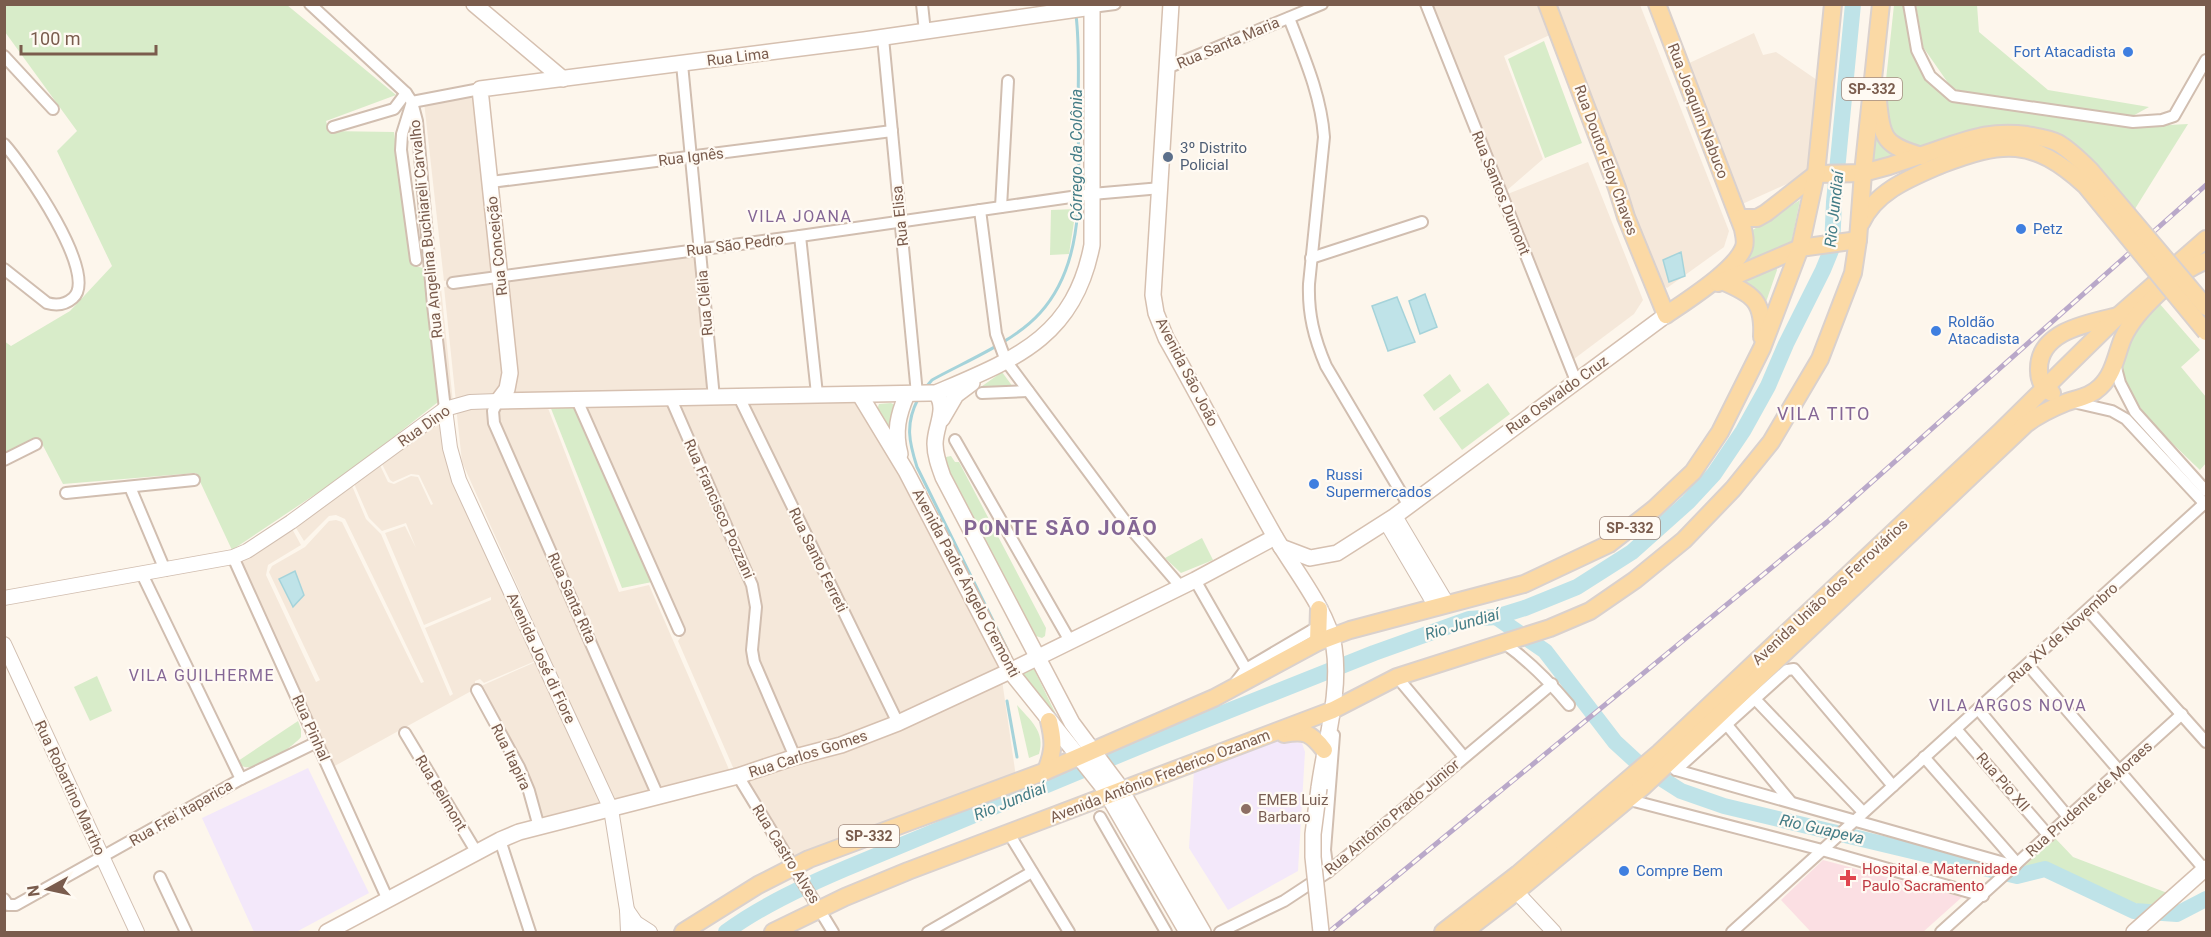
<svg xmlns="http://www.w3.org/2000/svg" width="2211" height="937" font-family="Roboto,sans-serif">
<rect width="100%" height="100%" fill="#fdf6ec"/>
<g fill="#f5e8da">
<path d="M1429 5H1540L1552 34 1504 56 1543 159 1505 192Z"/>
<path d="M1548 5H1640L1729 231 1724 247 1667 288 1657 279Z"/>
<path d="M1754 33 1763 55 1776 52 1817 80 1809 174 1740 205 1685 65Z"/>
<path d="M478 94 496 273 444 281 424 102Z"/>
<path d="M1588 162 1643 300 1634 314 1574 359 1569 357 1505 195Z"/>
<path d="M698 252 712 396 506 397 502 279Z"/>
<path d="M496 281 506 382 494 396 456 402 444 287Z"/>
<path d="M433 288H441L453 403 446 406Z"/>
<path d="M799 399 858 400 1002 669 901 715 748 404Z"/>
<path d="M737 401 891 720 796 753 758 662 761 625 758 589 677 402Z"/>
<path d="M546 403 619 592 649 585 731 774 660 793 499 426 496 411 502 404Z"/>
<path d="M669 403 751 591 750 655 790 755 735 772 678 641 685 631 583 405Z"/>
<path d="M456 406H492L656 794 616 806 462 462Z"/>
<path d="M444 411 448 449 540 659 484 683 480 679 475 681V689L331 768 236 558 290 525 301 545 268 565 266 575 316 682 320 680 269 572 272 566 305 547 329 521 336 520 342 522 421 683 424 682 345 519 336 515 329 516 304 541 293 523 350 481 366 519 381 534 450 696 453 694 425 628 491 600V597L424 625 385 533 405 526 416 548 406 523 382 531 369 518 352 479 378 461 388 482 394 484 411 476 418 477 431 505 433 504 419 475 411 474 393 482 390 480 380 460Z"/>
<path d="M540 660 609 808 540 824 522 765 481 686Z"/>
<path d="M1002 680 1016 777 796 861 747 779Z"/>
</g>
<g fill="#f3e8fa">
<path d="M1280 740 1302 743 1305 752 1298 871 1228 910 1189 848 1194 770Z"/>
<path d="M308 768 369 893 296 932H254L202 818Z"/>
</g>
<path fill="#fbdfe3" d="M1823 860 1962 897 1923 932H1811L1781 900Z"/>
<g fill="#d8ecc9">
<path d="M5 5H287L396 95 326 121 329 131 394 132 412 265 426 269 438 402 353 469 232 550 196 473 63 484 39 438 5 454 4 341 11 346 70 311 112 266 57 151 77 131 5 32Z"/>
<path d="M1894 5H1904L1912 51 1950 98 2131 127 2188 124 2133 212 2062 139 1921 152 1898 145 1887 129 1883 108Z"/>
<path d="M1916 5H1977L1979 32 2048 90 2149 107 2129 118 1953 90 1923 47Z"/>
<path d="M1544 41 1582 143 1545 158 1508 59Z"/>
<path d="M1876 103 1879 128 1912 156 1872 168Z"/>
<path d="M1800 200 1791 245 1734 271 1751 231Z"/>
<path d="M1076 209 1069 254 1050 255 1051 210Z"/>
<path d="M1776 266 1777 270 1765 305 1741 281Z"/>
<path d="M2159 303 2200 350 2181 367 2206 397V463L2200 470C2178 448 2123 400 2122 369 2121 342 2141 320 2159 303Z"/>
<path d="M1002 372 1013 387 978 389Z"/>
<path d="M1450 374 1461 391 1434 411 1423 395Z"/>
<path d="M1488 383 1510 414 1462 450 1439 418Z"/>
<path d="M891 403 895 405 890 431 886 429 877 410 879 404Z"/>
<path d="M550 406H575L652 582 622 588Z"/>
<path d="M951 456 955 462H959L1046 628 1045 636 1042 638 1036 636 945 463 946 457Z"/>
<path d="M1202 538 1213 560 1181 573 1165 558Z"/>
<path d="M1032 665 1064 731 1020 671Z"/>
<path d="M97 676 112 711 90 721 74 687Z"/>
<path d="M1017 705C1030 720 1046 732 1039 754L1029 758Z"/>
<path d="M298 721 301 729V737C293 747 258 770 245 767 242 767 240 764 238 761Z"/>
<path d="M2055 838 2073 857 2170 894 2157 908 2129 902 2074 876 2043 864 2019 871Z"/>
</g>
<g fill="#bfe3e8" stroke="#a5d3da" stroke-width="1.5">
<path d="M1681 252 1685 276 1669 282 1663 260Z"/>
<path d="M1425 294 1437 327 1420 334 1409 301Z"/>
<path d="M1397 297 1415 342 1388 351 1372 306Z"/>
<path d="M295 571 304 595 293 607 279 579Z"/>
</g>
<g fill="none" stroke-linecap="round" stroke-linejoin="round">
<g stroke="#a5d3da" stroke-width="3">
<path d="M926 387 932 380C966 361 1014 342 1040 313 1088 260 1078 181 1078 115 1078 82 1080 48 1076 15"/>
<path d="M918 399C905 424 909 442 917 467L1008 651"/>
<path d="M1007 701 1017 757"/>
</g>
<g stroke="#bfe3e8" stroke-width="16">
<path d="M1496 617 1545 651 1615 742 1640 765 1681 791 1724 806 2017 876 2045 869 2134 911 2177 914 2206 899"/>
<path d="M726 932C763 904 817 880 861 862L1160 738 1374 653 1469 619 1496 617 1525 608 1577 587 1632 552 1688 502 1714 474 1743 431 1768 386 1786 344 1823 270 1832 248 1834 202 1853 4"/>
</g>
<g stroke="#d1beb0" stroke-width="14">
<g id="minor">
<path d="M310 4 406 93 412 102 417 121 433 305 445 409"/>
<path d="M922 4 925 32"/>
<path d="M1426 4 1576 381"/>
<path d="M1909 4 1917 50 1930 76 1953 96 2133 122 2162 120 2174 116 2206 60"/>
<path d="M1092 7 1115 4"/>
<path d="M1289 18C1304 57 1321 95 1324 137L1309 284C1308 314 1314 338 1326 366L1409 506"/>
<path d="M883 38 917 394"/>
<path d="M4 56 53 109"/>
<path d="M682 64 714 398"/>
<path d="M1167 68 1322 4"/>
<path d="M412 102 402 134 401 150 416 260"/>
<path d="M412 102 480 89"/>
<path d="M333 127 394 109 406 93"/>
<path d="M4 144C23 165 100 275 73 298 65 305 57 306 47 303L4 269"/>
<path d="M491 182 892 131"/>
<path d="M1001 207 1008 81"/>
<path d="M980 210 996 334 1006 361 1131 529 1181 587"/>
<path d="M800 236 817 394"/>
<path d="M1311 258 1422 222"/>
<path d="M453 283 800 236 1092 194 1161 188"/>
<path d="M2115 364 2120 383 2135 412 2206 491"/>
<path d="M982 393 1028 391"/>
<path d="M739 397 898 723"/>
<path d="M671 399 752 585 756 607 752 650 754 662 795 757"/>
<path d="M577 400 679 630"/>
<path d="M498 401 493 411 494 423 658 796"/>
<path d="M2073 402 2112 411 2126 419 2205 504"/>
<path d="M955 440 1070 641"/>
<path d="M4 460 36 444"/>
<path d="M130 487 165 570"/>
<path d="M66 493 194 480"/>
<path d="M233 557 388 900"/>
<path d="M142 574 241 779"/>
<path d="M1195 580 1246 669"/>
<path d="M2088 610 2206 742"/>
<path d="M1504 643C1529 661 1549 681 1569 705"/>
<path d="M2028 665 2205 870"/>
<path d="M1397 677 1464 757"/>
<path d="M1236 682 1246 669 1319 626"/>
<path d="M477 690 519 767 529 791 539 827"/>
<path d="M1755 699 1863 812"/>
<path d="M1978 709 2069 818"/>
<path d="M1727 725 1790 801"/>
<path d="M1956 729 2049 836"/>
<path d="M405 733 477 853"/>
<path d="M1924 757 2017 863"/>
<path d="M1664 759 1676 770 2015 866"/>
<path d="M1676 770 1787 670 1794 669 1893 786"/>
<path d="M738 776 833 932"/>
<path d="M1626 799 1822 850 1983 896"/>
<path d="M1100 817 1166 932"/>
<path d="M1008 832 1069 932"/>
<path d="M500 840 530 932"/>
<path d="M1328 872 1325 850 1334 735"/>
<path d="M160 877 186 932"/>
<path d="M4 899 8 905H16L241 779 317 742"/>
<path d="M928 932 1032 872"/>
<path d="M1220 932 1284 901 1328 872 1552 684"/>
<path d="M1732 932 2206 502"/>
<path d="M1941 932 2182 714"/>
</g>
</g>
<g stroke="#d1beb0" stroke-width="16">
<g id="tertiary">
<path d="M445 409 450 448 459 480 611 809 627 910 628 932"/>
<path d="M1395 516 1445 600 1449 604"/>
<path d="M1386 522 1436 607"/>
<path d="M4 598 233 557 247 551 291 522 445 409 470 402 498 401"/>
<path d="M4 644 137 932"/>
<path d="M1509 884 1554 932"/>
<path d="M627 910 636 923 650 932"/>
</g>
</g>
<g stroke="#d6c0b0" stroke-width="18">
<g id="secondary">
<path d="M474 4 563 79"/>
<path d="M1171 4 1153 295 1156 313 1166 338C1203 403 1237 470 1274 535 1292 567 1328 610 1334 647 1341 692 1325 743 1319 788"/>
<path d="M1092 7V245C1074 338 1015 359 936 393H929L498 401 507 389 510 373 480 89 864 40Z"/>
<path d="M936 393C948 409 935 426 935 444 935 455 939 466 943 477L1072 723 1117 783 1203 932"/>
<path d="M860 395 906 471 1010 671 1103 787 1187 932"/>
<path d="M942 419 956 395 972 383"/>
<path d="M900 454C894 432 898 415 907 394"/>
<path d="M1281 547 1310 558 1337 553 1395 516 1666 315"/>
<path d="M327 932 500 840 519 832 738 776 795 757 841 745 898 723 1010 671 1195 580 1275 537"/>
<path d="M2134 932 2206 868"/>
</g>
</g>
<g stroke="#dad1cd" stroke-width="20">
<g id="primary">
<path d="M1547 4 1617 188 1626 217 1666 315C1686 301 1736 270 1744 247 1746 241 1744 235 1743 229L1657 4"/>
<path d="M1878 101C1882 139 1884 145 1922 156"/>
<path d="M1739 218H1757L1766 213 1816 174 1863 173 1889 166 1937 150"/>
<path d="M1861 223C1876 191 1910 178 1940 165"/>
<path d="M1722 281C1753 294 1764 301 1762 337"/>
<path d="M1718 283 1800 248 1858 240"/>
<path d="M2052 393C2043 389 2039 380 2039 371 2037 331 2089 323 2118 316"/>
<path d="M1318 642 1319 609"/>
<path d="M1284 734C1305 730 1311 733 1324 750"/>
<path d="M1046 771C1054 750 1054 742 1049 721"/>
<path d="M683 932 758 885 809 859 1046 771 1092 751 1214 698 1318 642 1350 630 1524 584 1609 544 1654 509 1693 472 1720 432 1762 348 1800 248 1816 174 1833 4"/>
<path d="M773 932 845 897 908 871 1333 710 1397 677 1550 628 1590 611 1635 580 1684 540 1733 489 1771 442 1820 359 1853 273 1858 240 1863 173 1881 4"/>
<path d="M1443 932 1518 874 1659 753 2001 431 2118 316 2206 239"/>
<path d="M1464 932 1516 892 1644 786 2026 424C2039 414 2052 408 2067 402 2078 398 2090 397 2100 387 2114 374 2116 355 2123 338 2135 311 2179 270 2206 261"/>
</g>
</g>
<use href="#minor" stroke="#fff" stroke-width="10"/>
<use href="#tertiary" stroke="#fff" stroke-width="14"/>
<use href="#secondary" stroke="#fff" stroke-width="15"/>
<use href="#primary" stroke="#fbd9a5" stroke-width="16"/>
<g stroke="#b9a8c9" stroke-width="5">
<path id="rail" d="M1329 932 1827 522 2206 185"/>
</g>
<use href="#rail" stroke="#fffaf3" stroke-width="3" stroke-dasharray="9" stroke-linecap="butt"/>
<g stroke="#d6c0b0" stroke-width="18" stroke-linecap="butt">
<path id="secondary-bridge" d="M1319 788 1313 834V857L1321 932"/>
</g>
<g stroke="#dad1cd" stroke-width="20" stroke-linecap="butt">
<g id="primary-bridge">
<path d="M1937 150C1970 139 1991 130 2027 135 2037 137 2049 138 2058 143 2070 150 2080 160 2090 170L2206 307"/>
<path d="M1940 165C2003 141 2032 137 2085 185L2206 332"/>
</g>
</g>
<use href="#secondary-bridge" stroke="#fff" stroke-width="15"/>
<use href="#primary-bridge" stroke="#fbd9a5" stroke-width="16"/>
</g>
<g fill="#3f7fe0" stroke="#fffaf3" stroke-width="2">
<circle cx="2128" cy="52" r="6"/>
<circle cx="2021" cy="229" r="6"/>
<circle cx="1936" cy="331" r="6"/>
<circle cx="1314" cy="484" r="6"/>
<circle cx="1624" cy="871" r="6"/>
</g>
<circle fill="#5c6f8a" stroke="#fffaf3" stroke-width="2" cx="1168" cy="157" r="6"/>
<circle fill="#8d6e63" stroke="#fffaf3" stroke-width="2" cx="1246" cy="809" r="6"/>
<path fill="#e0444e" stroke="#fffaf3" stroke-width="2" d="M1845 869h6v6h6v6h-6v6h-6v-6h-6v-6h6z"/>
<g text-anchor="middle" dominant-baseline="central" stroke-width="4.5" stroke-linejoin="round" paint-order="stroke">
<g fill="#fffaf3" stroke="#a28b7f" stroke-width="1.5">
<rect x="1842" y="78" width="60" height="22" rx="4.5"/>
<rect x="1600" y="517" width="60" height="22" rx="4.5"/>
<rect x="839" y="825" width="60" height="22" rx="4.5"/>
</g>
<g font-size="14" font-weight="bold" fill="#7a5c4d">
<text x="1872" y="89">SP-332</text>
<text x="1630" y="528">SP-332</text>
<text x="869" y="836">SP-332</text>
</g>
<g font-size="15" fill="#7a5c4d" stroke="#fffaf3">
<text transform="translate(1228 43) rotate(-23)">Rua Santa Maria</text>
<text transform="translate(738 57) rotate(-7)">Rua Lima</text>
<text transform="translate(1698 111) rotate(69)">Rua Joaquim Nabuco</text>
<text transform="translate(691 157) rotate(-7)">Rua Ignês</text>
<text transform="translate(1606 160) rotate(70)">Rua Doutor Eloy Chaves</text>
<text transform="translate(1501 193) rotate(68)">Rua Santos Dumont</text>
<text transform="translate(900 216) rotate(-96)">Rua Elisa</text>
<text transform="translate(426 229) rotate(-96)">Rua Angelina Buchiareli Carvalho</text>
<text transform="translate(735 245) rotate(-7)">Rua São Pedro</text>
<text transform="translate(497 246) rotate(-96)">Rua Conceição</text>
<text transform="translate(705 303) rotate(-95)">Rua Clélia</text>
<text transform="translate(1187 372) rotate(63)">Avenida São João</text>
<text transform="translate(1557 395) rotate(-36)">Rua Oswaldo Cruz</text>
<text transform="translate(424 426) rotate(-35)">Rua Dino</text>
<text transform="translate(719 509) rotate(66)">Rua Francisco Pozzani</text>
<text transform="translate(818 560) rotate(64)">Rua Santo Ferreti</text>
<text transform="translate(966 583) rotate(62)">Avenida Padre Ângelo Cremonti</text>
<text transform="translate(1830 592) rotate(-43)">Avenida União dos Ferroviários</text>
<text transform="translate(572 598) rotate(66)">Rua Santa Rita</text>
<text transform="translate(2063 633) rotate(-42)">Rua XV de Novembro</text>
<text transform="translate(541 658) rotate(65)">Avenida José di Fiore</text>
<text transform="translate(311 728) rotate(66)">Rua Pinhal</text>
<text transform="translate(808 754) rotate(-18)">Rua Carlos Gomes</text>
<text transform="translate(511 757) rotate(64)">Rua Itapira</text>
<text transform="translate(1160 776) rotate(-21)">Avenida Antônio Frederico Ozanam</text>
<text transform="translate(2003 782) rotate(49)">Rua Pio XII</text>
<text transform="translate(70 788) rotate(65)">Rua Robartino Martho</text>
<text transform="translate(441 793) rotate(59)">Rua Belmont</text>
<text transform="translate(2089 799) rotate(-42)">Rua Prudente de Moraes</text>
<text transform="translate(181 813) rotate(-30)">Rua Frei Itaparica</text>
<text transform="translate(1392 817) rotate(-40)">Rua Antônio Prado Junior</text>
<text transform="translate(786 854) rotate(58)">Rua Castro Alves</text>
</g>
<g font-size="15" fill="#366cbe" stroke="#fffaf3" text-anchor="start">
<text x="2116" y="52" text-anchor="end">Fort Atacadista</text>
<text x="2033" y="229">Petz</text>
<text x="1948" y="322">Roldão<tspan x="1948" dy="17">Atacadista</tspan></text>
<text x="1326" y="475">Russi<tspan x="1326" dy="17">Supermercados</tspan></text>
<text x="1636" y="871">Compre Bem</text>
</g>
<g font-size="15" fill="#4e5e75" stroke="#fffaf3" text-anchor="start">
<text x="1180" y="148">3º Distrito<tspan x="1180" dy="17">Policial</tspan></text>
</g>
<g font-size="15" fill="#785e54" stroke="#fffaf3" text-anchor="start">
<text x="1258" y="800">EMEB Luiz<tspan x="1258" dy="17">Barbaro</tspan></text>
</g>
<g font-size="15" fill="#be3a42" stroke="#fffaf3" text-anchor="start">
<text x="1862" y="869">Hospital e Maternidade<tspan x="1862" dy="17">Paulo Sacramento</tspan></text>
</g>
<g font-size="16" font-style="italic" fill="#437c86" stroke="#fffaf3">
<text transform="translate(1076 155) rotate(-90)">Córrego da Colônia</text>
<text transform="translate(1834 209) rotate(-84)">Rio Jundiaí</text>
<text transform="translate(1462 624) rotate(-16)">Rio Jundiaí</text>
<text transform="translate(1010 801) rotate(-22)">Rio Jundiaí</text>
<text transform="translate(1822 829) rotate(13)">Rio Guapeva</text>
</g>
<g font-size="16" letter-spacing="1.5" fill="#846695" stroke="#fffaf3">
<text x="800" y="216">VILA JOANA</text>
<text x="202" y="675">VILA GUILHERME</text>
<text x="2008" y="705">VILA ARGOS NOVA</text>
</g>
<g font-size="18" letter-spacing="1.5" fill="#846695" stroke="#fffaf3">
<text x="1824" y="413">VILA TITO</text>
</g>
<g font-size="21" font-weight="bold" letter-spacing="1.5" fill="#846695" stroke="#fffaf3">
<text x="1061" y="528">PONTE SÃO JOÃO</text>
</g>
</g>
<rect width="2211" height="937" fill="none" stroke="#7a5c4d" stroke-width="12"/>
<g transform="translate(48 889) rotate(262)" stroke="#fffaf3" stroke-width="4.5" paint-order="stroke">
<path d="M0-4.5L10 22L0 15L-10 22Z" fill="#7a5c4d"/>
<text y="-9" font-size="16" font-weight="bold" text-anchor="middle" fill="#7a5c4d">N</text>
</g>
<path d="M21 45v9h135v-9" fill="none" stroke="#7a5c4d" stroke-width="3"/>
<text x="30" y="45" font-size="18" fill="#7a5c4d" stroke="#fffaf3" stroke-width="4.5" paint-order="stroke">100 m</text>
</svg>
